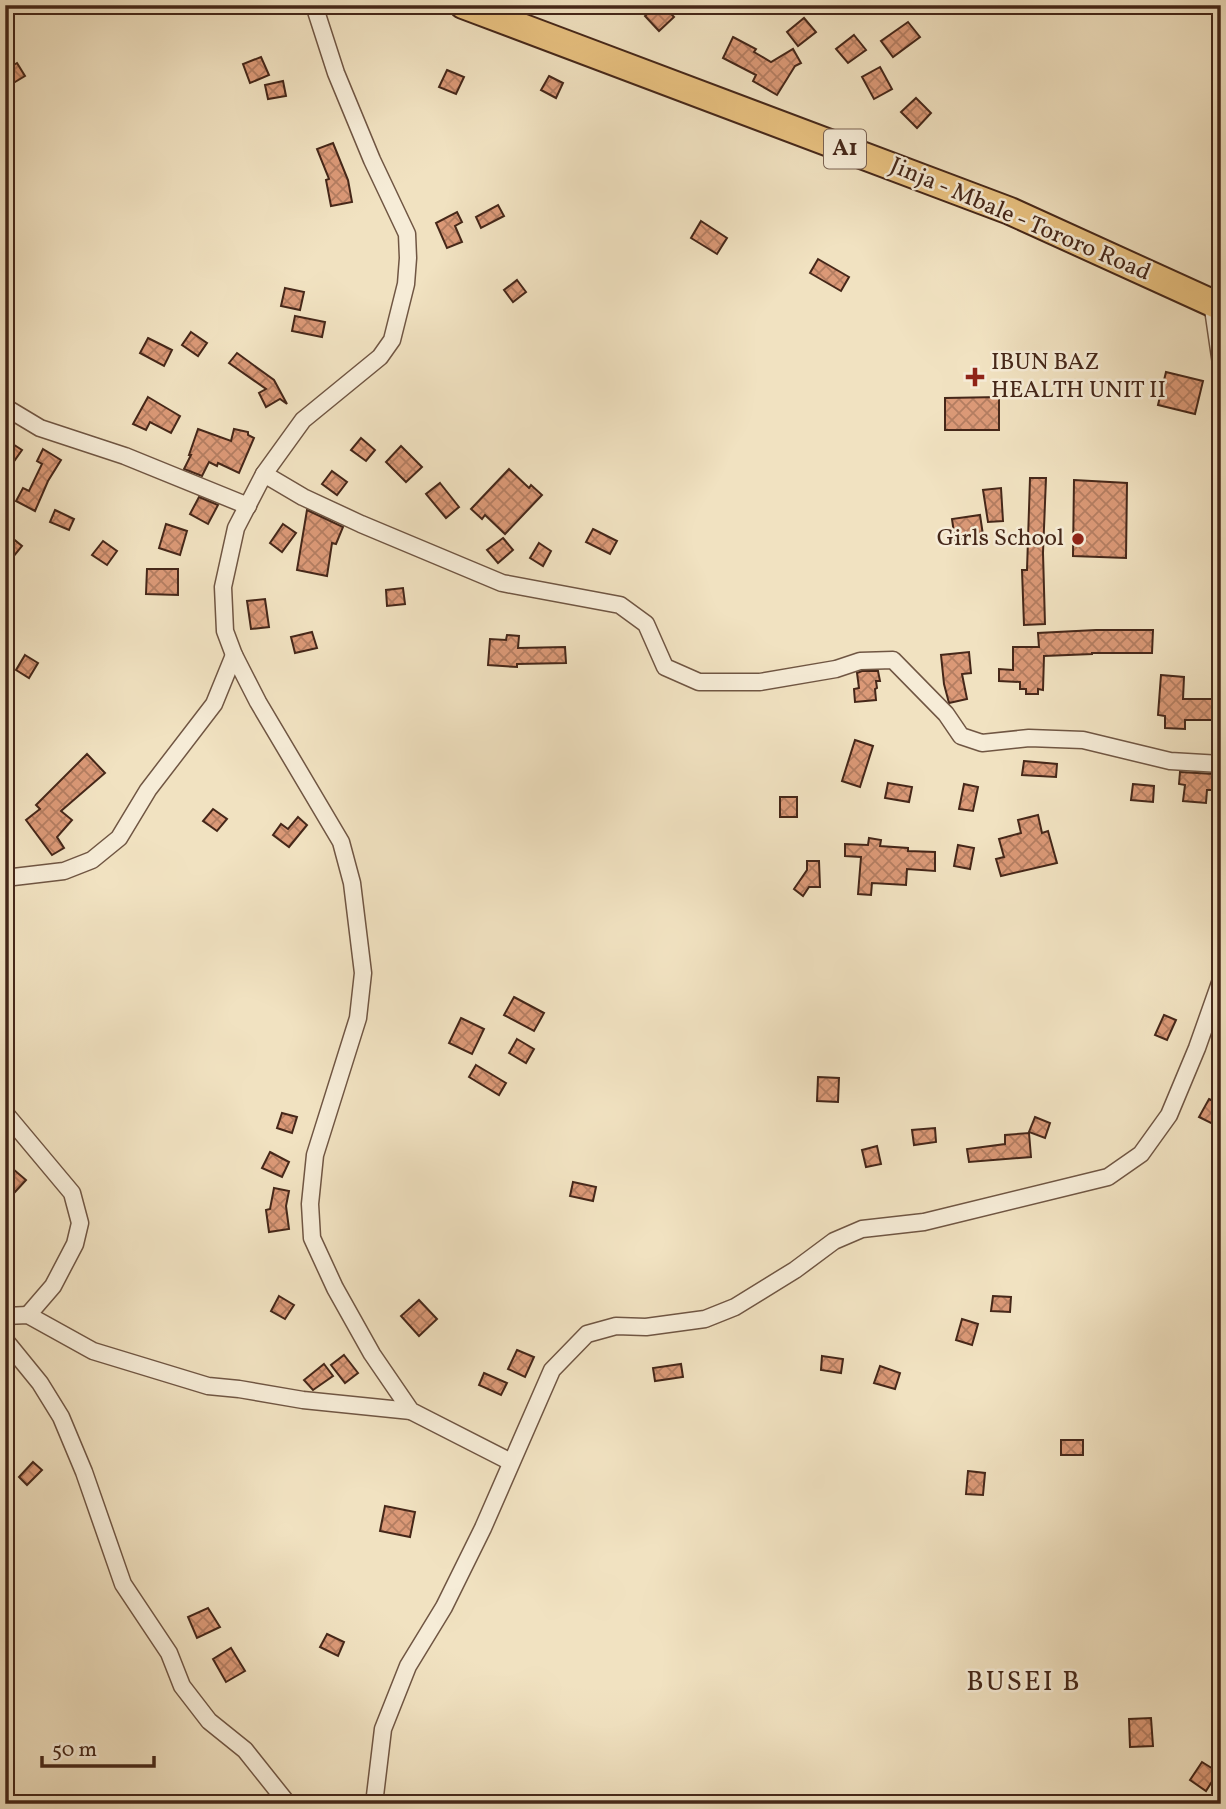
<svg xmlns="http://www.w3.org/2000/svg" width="1226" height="1809" font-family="Vollkorn,serif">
<defs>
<pattern id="building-cross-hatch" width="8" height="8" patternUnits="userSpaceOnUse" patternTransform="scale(1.75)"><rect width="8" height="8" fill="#db9977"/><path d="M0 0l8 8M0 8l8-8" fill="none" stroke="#b37d61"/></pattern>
</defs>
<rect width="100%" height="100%" fill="#f1e2c1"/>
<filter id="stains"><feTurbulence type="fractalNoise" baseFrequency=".00286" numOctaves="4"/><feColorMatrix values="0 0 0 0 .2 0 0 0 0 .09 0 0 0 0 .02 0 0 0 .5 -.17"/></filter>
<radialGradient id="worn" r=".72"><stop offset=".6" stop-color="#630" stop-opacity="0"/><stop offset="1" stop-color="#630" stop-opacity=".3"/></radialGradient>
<g fill="url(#building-cross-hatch)" stroke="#452719" stroke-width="2">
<path d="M657 5H663L674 17 659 31 645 16Z"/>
<path d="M804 18 816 32 798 46 787 32Z"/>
<path d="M908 22 920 37 893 57 881 41Z"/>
<path d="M854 35 866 50 848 63 836 49Z"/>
<path d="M733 37 756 49 754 52 771 62 793 49 801 63 795 66 777 95 753 81 756 75 723 58Z"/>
<path d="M261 57 269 75 250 83 243 64Z"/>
<path d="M17 63 25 76 5 88V70Z"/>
<path d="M880 67 892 89 874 99 862 77Z"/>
<path d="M447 70 464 77 456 94 439 87Z"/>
<path d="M549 76 563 83 556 98 541 90Z"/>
<path d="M283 81 286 96 268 99 265 85Z"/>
<path d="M916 98 931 113 917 128 901 112Z"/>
<path d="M333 143 348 180 352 202 331 206 326 180 329 179 317 149Z"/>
<path d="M498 205 504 216 481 228 476 217Z"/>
<path d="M457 212 462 222 455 226 462 242 447 248 436 223Z"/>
<path d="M701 221 727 238 717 254 691 238Z"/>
<path d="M818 259 849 277 841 291 810 273Z"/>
<path d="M517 280 526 292 513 302 504 290Z"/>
<path d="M285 288 304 292 300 310 281 306Z"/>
<path d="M295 316 325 322 322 337 292 331Z"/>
<path d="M191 332 207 343 198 356 182 345Z"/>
<path d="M148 338 172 350 164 366 140 353Z"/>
<path d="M237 353 274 380 287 404 280 399 266 407 259 393 266 389 229 363Z"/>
<path d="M1166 372 1203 381 1195 414 1158 405Z"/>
<path d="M148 397 180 416 171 433 150 422 146 430 133 424Z"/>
<path d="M999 397V430H945V398Z"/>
<path d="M198 429 231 441 234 429 248 432V435L254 438 239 473 218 463 217 466 209 462 202 476 184 469 191 455H189Z"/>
<path d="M361 438 375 450 366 461 351 450Z"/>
<path d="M5 439 22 450 5 474Z"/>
<path d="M401 446 422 467 406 482 386 462Z"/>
<path d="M43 449 61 460 48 481 35 511 16 501 23 488 29 491 42 464 37 461Z"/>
<path d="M509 469 529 488 531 485 542 495 505 534 485 515 482 519 471 509Z"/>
<path d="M332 471 347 482 337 495 322 484Z"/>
<path d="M1030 478H1046L1043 553 1045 624 1024 625 1022 570H1027Z"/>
<path d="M1074 480 1127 483 1126 558 1073 556Z"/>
<path d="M440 483 459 507 446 518 426 494Z"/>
<path d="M1001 488 1003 521 988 522 983 490Z"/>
<path d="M199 497 218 505 208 524 190 514Z"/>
<path d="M55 510 74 519 69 530 50 522Z"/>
<path d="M307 510 343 527 336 544 332 543 327 576 297 570Z"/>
<path d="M980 515 983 535 955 540 952 519Z"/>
<path d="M166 524 187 531 180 555 159 548Z"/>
<path d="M283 524 296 533 282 552 270 543Z"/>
<path d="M593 529 617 541 610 554 586 542Z"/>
<path d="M11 537 22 546 5 567V544Z"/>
<path d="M503 538 513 550 498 563 487 550Z"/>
<path d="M103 541 117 551 107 565 92 555Z"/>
<path d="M539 543 551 551 543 566 530 558Z"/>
<path d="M147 569H178V595L146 594Z"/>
<path d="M403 588 405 604 387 606 386 590Z"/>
<path d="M265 599 269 627 251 629 247 601Z"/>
<path d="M1096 630H1153L1152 653H1092V654L1044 656 1043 690 1038 689V694H1026V689H1020V682L999 681V669L1013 670V647H1039L1038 633Z"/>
<path d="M312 632 317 648 295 653 291 637Z"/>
<path d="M507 635 519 636 518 648 565 647 566 663 517 664V667L488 665 490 639 506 640Z"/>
<path d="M969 652 971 673 962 674 967 699 949 703 944 684 941 655Z"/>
<path d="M25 655 38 663 29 678 16 670Z"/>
<path d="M862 671H878L880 681H876L877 688 875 689 876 700 855 702 854 689 859 688 857 673Z"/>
<path d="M1161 675 1184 677 1183 699H1221V720H1185V729L1165 728V716L1158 715Z"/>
<path d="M855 740 873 746 860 787 842 781Z"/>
<path d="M87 754 105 773 61 811 72 820 57 837 64 848 52 855 26 820 40 809 36 805Z"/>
<path d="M1024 761 1057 764 1056 777 1022 775Z"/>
<path d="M1180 772 1214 774 1212 790H1207L1206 803 1183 801 1185 785 1179 784Z"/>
<path d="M888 783 912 787 909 802 885 798Z"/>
<path d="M964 784 978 787 973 811 959 809Z"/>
<path d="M1133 784 1154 786 1153 802 1131 800Z"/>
<rect x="780" y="797" width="17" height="20"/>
<path d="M213 809 227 819 217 831 203 821Z"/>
<path d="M1038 815 1042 833 1048 831 1057 863 1001 876 996 859 1004 857 999 839 1021 833 1018 820Z"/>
<path d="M298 817 307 825 289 847 273 835 281 824 288 829Z"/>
<path d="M869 838 881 840 880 846 908 848V851L935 852V871L907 869 906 885 872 883 871 895 858 894 861 857 845 856V844L868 845Z"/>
<path d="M958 845 974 848 970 869 954 866Z"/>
<path d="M807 861H819L820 887H809L803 896 794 889 807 870Z"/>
<path d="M514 997 544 1013 534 1031 504 1015Z"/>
<path d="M1164 1015 1176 1020 1167 1040 1155 1035Z"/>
<path d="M461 1018 484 1029 472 1054 449 1043Z"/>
<path d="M517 1039 534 1049 526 1063 509 1053Z"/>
<path d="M476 1065 506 1083 499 1095 469 1077Z"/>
<path d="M818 1077 839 1078 838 1102 817 1101Z"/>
<path d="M1209 1099 1221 1105 1213 1124 1199 1117Z"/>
<path d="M282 1113 297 1117 292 1133 277 1128Z"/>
<path d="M1035 1117 1050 1123 1045 1138 1029 1132Z"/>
<path d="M935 1128 936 1142 914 1145 912 1130Z"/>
<path d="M1029 1133 1031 1157 969 1162 967 1149 1005 1144V1135Z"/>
<path d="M877 1146 881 1164 866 1167 862 1150Z"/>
<path d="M270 1152 289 1162 282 1177 262 1168Z"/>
<path d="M13 1169 26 1180 5 1203V1178Z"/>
<path d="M573 1182 596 1187 593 1201 570 1196Z"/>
<path d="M274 1188 289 1191 286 1206 289 1229 269 1232 266 1210 270 1209Z"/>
<path d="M279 1296 294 1305 285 1319 271 1311Z"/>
<path d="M993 1296 1011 1297 1010 1312 991 1311Z"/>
<path d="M419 1300 437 1319 419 1336 401 1316Z"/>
<path d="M962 1319 978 1324 972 1345 956 1340Z"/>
<path d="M517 1350 534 1357 525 1377 508 1369Z"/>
<path d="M344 1355 358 1373 345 1383 331 1365Z"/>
<path d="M822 1356 843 1359 841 1373 821 1370Z"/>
<path d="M324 1364 333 1376 313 1390 304 1380Z"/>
<path d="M681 1364 683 1377 655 1381 653 1368Z"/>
<path d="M880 1366 900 1373 895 1389 874 1383Z"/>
<path d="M484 1373 507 1383 501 1395 479 1385Z"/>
<rect x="1061" y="1440" width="22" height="15"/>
<path d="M33 1462 42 1470 27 1485 19 1477Z"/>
<path d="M968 1471 985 1473 983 1495 966 1494Z"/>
<path d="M385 1506 415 1512 410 1537 380 1531Z"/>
<path d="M208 1608 220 1627 197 1638 188 1617Z"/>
<path d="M327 1634 344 1642 338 1656 320 1647Z"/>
<path d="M231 1648 245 1671 226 1682 213 1659Z"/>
<path d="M1151 1718 1153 1746 1130 1747 1129 1719Z"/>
<path d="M1202 1762 1218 1772 1206 1791 1190 1780Z"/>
</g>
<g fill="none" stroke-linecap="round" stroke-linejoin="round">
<g stroke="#705643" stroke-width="19">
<g id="minor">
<path d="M314 5 336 73 372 160 407 234 408 258 406 284 392 340 380 357 303 420 264 474 236 528 223 587 225 631 234 655 258 702 341 842 352 883 363 973 358 1018 315 1155 310 1204 312 1238 335 1288 372 1354 411 1411 511 1462"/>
<path d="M1212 302 1221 364"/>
<path d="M5 407 40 428 125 456 248 506"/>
<path d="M264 474 303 497 361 524 502 583 620 605 646 624 665 667 699 682H760L836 669 860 661 893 660 946 714 961 736 982 743 1029 738 1083 740 1170 761 1221 764"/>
<path d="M5 878 64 871 92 860 119 838 148 790 214 704 234 655"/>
<path d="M5 1113 72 1193 80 1223 75 1244 53 1286 28 1315"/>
<path d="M5 1316 28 1315 93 1351 208 1386 239 1389 303 1400 411 1411"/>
<path d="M5 1340 40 1383 61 1417 84 1472 123 1584 169 1653 182 1686 209 1721 245 1750 288 1804"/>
<path d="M374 1804 383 1729 408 1666 444 1607 483 1528 552 1370 587 1334 616 1326 646 1327 705 1319 735 1307 795 1270 834 1241 862 1229 924 1222 1108 1177 1141 1154 1169 1115 1197 1048 1221 980"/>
</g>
</g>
<g stroke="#452719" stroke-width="30">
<path id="primary" d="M463 5 1010 211 1221 307"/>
</g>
<use href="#minor" stroke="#f6ecd7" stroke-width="16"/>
<use href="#primary" stroke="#e8c180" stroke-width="26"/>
</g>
<g fill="#8f2418" stroke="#f6ecd7" stroke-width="2.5">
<path d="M971.5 366.5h7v7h7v7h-7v7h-7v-7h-7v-7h7z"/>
<circle cx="1078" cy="539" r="7"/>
</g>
<g text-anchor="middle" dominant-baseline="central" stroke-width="5" stroke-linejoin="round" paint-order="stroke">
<rect fill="#f6ecd7" stroke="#7a6252" stroke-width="2" x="824" y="129.5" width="42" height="39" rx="5"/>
<g font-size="23" font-weight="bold" fill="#452719">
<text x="845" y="149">A1</text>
</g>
<g font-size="24" fill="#452719" stroke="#f6ecd7">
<text transform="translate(1020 220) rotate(23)">Jinja - Mbale - Tororo Road</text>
</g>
<g font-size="24" fill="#452719" stroke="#f6ecd7" text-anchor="start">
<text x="991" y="363">IBUN BAZ<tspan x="991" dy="28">HEALTH UNIT II</tspan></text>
<text x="1064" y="539" text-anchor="end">Girls School</text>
</g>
<g font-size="28" letter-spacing="2" fill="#452719" stroke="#f6ecd7">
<text x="1024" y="1682">BUSEI B</text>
</g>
</g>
<rect width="1226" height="1809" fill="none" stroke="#f1e2c1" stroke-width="28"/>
<rect x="7" y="7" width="1212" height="1795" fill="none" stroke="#452719" stroke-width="3.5"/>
<rect x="14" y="14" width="1198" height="1781" fill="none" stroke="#452719" stroke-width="2"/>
<path d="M42 1756v10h112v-10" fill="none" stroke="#452719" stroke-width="3.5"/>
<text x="52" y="1756" font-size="21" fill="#452719" stroke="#f6ecd7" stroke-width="5" paint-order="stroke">50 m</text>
<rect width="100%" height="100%" filter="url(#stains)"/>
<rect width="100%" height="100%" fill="url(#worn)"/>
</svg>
